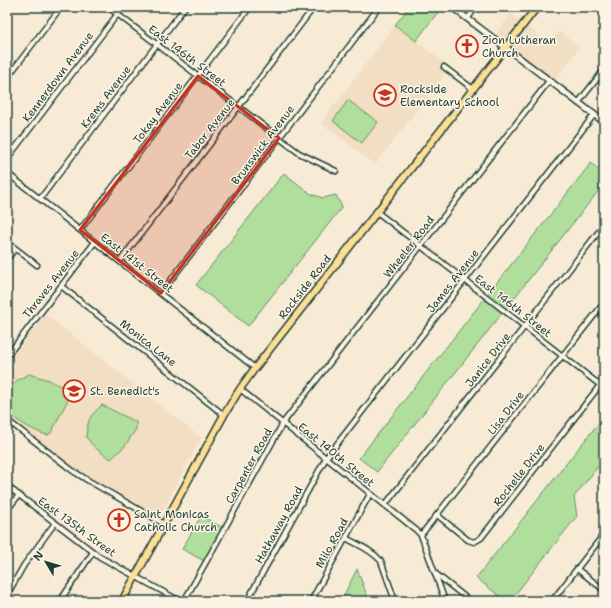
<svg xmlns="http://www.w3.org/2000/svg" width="611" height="608" font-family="'Shantell Sans',sans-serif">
<rect width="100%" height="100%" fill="#f7ebd5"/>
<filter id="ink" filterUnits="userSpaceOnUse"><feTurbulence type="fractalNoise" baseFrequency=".025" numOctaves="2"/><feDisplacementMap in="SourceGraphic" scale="8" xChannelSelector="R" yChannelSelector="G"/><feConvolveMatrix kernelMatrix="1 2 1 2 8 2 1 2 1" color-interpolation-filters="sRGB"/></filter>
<g filter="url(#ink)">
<g fill="#f2dec2">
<path d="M511 14 549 43 559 31 580 47 552 84 492 39Z"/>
<path d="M395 25 450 67 375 165 321 123Z"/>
<path d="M45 314 201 438 159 518 104 486 90 479 7 417V364Z"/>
</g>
<g fill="#afde9d" stroke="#678e68">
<path d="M409 7H440L441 8 416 41 395 25Z"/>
<path d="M348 100 378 122 362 143 333 121Z"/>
<path d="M591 163 604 174V184L377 472 359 458Z"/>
<path d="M284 173 311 194 323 198 336 195 342 207 248 326 196 285Z"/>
<path d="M29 374 49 380 72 392 51 433 48 435C37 434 17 420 7 413V391L16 381Z"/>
<path d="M102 405 136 422V429L125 446 111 459C101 453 93 447 86 437 88 419 89 417 102 405Z"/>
<path d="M604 416V459L574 497 577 516 510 601H506L476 578Z"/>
<path d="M201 516 225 529 206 562 182 549Z"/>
<path d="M357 569 369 601H341Z"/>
</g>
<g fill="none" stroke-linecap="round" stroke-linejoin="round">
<g stroke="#1f3d34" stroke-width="7">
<g id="minor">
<path d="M108 7 299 153 336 171"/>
<path d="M468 18 476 7"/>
<path d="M444 67 473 89"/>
<path d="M7 78 61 7"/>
<path d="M578 103 604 70"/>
<path d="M7 159 123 7"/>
<path d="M7 173 255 368"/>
<path d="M40 199 185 7"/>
<path d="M377 212 600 385"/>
<path d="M80 230 250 7"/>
<path d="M7 242 37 265"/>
<path d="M7 259 15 249"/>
<path d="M120 261 236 110 314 7"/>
<path d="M61 286 224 415"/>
<path d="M161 293 379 7"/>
<path d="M7 356 95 242"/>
<path d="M240 389 416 530 421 535 445 601"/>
<path d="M7 420 73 471 89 481 164 524"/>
<path d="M7 486 100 557 180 601"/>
<path d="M385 505 604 225"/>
<path d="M7 510 19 495"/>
<path d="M437 515 468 540 474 542 481 538 604 380"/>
<path d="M421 535 604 303"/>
<path d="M346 538C358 545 372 550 381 561L395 601"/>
<path d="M577 569 604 590"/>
<path d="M436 574 470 601"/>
<path d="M7 595 24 565 55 523"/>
<path d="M60 601 93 552"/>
<path d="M184 601 206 562 283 423 549 81"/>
<path d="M247 601 326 458 594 115"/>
<path d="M311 601 370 494"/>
<path d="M552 601 604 534"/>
</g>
</g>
<g stroke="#1f3d34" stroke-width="8">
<path id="tertiary" d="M452 7 604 122"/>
</g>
<g stroke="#1f3d34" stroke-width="9">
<path id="primary" d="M122 601 224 415 240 389 255 368 473 89 537 7"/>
</g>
<use href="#minor" stroke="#fcf5e5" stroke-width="4"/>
<use href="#tertiary" stroke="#fcf5e5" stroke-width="5"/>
<use href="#primary" stroke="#fcde96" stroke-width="6"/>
</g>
</g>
<path fill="#c8321e" fill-opacity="0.2" stroke="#c8321e" stroke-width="3" stroke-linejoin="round" d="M198 76 279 138 161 293 80 230Z"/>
<defs>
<g id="church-ring" transform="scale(1.15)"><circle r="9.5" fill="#fcf5e5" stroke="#c8321e" stroke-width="1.5"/><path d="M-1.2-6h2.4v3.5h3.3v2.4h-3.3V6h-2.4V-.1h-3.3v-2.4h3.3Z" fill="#c8321e"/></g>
<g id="school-ring" transform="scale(1.15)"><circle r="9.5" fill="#fcf5e5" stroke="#c8321e" stroke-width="1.5"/><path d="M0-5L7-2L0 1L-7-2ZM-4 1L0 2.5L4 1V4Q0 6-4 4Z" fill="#c8321e"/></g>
</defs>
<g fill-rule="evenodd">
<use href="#church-ring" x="467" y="46"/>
<use href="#school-ring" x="385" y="95"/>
<use href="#school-ring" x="74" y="391"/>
<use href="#church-ring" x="119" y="520"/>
</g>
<g text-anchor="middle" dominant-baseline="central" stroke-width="3" stroke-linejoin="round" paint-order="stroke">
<g font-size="11" fill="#1f3d34" stroke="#fcf5e5" text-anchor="start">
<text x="482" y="40">Zion Lutheran<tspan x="482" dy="13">Church</tspan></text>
<text x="400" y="89">Rockside<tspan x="400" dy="13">Elementary School</tspan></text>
<text x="90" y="391">St. Benedict's</text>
<text x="134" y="514">Saint Monicas<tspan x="134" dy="13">Catholic Church</tspan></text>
</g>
<g font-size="11" fill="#1f3d34" stroke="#fcf5e5">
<text transform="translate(187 56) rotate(37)">East 146th Street</text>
<text transform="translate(58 77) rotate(-53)">Kennerdown Avenue</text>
<text transform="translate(106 97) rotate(-53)">Krems Avenue</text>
<text transform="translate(158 113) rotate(-53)">Tokay Avenue</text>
<text transform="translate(210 129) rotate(-52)">Tabor Avenue</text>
<text transform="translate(263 145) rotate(-53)">Brunswick Avenue</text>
<text transform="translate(409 247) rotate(-52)">Wheeler Road</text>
<text transform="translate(137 263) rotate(38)">East 141st Street</text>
<text transform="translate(453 281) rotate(-52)">James Avenue</text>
<text transform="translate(51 284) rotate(-52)">Thraves Avenue</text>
<text transform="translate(305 287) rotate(-52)">Rockside Road</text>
<text transform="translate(513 306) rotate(38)">East 146th Street</text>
<text transform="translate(148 343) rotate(38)">Monica Lane</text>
<text transform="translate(488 360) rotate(-52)">Janice Drive</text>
<text transform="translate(506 413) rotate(-52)">Lisa Drive</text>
<text transform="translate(336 455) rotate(39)">East 140th Street</text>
<text transform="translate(249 466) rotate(-61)">Carpenter Road</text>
<text transform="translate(519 475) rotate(-52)">Rochelle Drive</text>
<text transform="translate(279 525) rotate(-61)">Hathaway Road</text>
<text transform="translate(77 527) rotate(36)">East 135th Street</text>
<text transform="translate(332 543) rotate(-61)">Milo Road</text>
</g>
</g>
<rect width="611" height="608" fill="none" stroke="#fcf5e5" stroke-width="24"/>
<rect x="12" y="12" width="587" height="584" fill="none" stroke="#1f3d34" stroke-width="1.5" filter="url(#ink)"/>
<g transform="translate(46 562) rotate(308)" stroke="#fcf5e5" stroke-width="3" paint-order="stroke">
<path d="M0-3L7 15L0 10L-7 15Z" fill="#1f3d34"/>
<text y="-6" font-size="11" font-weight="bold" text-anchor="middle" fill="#1f3d34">N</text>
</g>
</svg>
